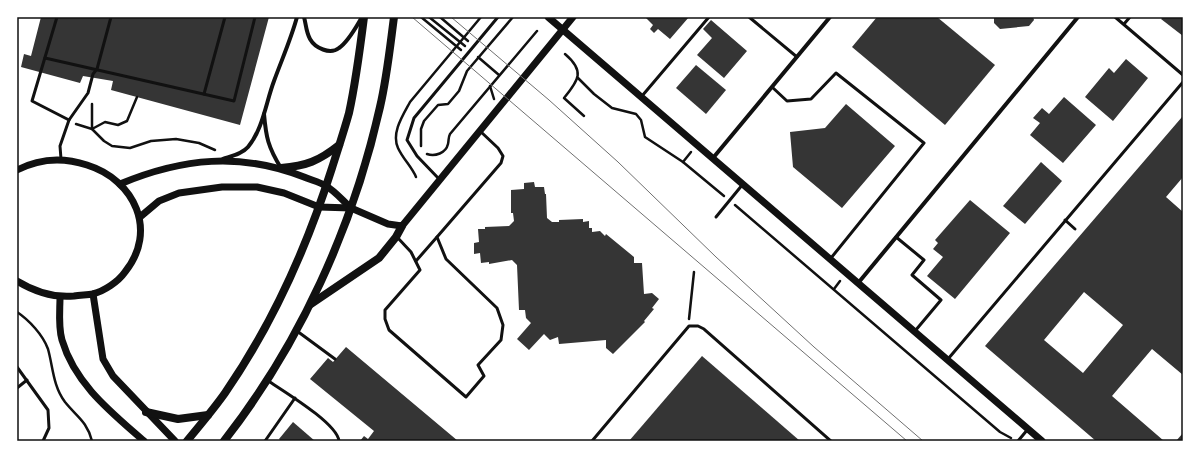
<svg xmlns="http://www.w3.org/2000/svg" width="1200" height="458" font-family="'Fira Sans Condensed',sans-serif">
<rect width="100%" height="100%" fill="#fff"/>
<g fill="#353535" fill-rule="evenodd">
<path d="M41 17H269L240 125 111 90 113 81 83 76 80 83 21 67 24 54 31 56Z"/>
<path d="M645 17H689L670 39 658 29 654 33 650 29 653 25Z"/>
<path d="M877 17H937L995 65 945 125 852 47Z"/>
<path d="M994 17H1033L1034 20 1029 26 1000 29 994 23Z"/>
<path d="M1163 17H1183V36L1161 19Z"/>
<path d="M711 20 747 51 724 78 697 55 712 38 703 29Z"/>
<path d="M1126 59 1148 78 1113 121 1085 97 1109 68 1114 73Z"/>
<path d="M696 65 726 90 706 114 676 88Z"/>
<path d="M1064 97 1096 125 1063 163 1030 135 1040 123 1033 118 1042 108 1049 114Z"/>
<path d="M846 104 895 146 842 208 793 167 790 132 825 128Z"/>
<path d="M1182 117 1183 177 1166 197 1183 212V375L1152 349 1112 396 1164 441H1096L985 346ZM1084 292 1123 325 1083 373 1044 340Z"/>
<path d="M1041 162 1062 181 1025 224 1003 206Z"/>
<path d="M534 182 535 187H544L545 194H546L547 218 552 222H559V220L583 219V222L589 221V228H592V232L600 231 605 236 606 234 634 257V263H642L644 294 652 293 659 299 652 308 654 309 644 321 645 322 613 354 606 348V340L559 344 558 337 550 340 544 334 529 350 517 339 531 323 526 318 525 310H519L517 265 512 260 489 264V262L481 263 480 253 474 254V243L479 242 478 229H485V227L509 226 514 221 513 213H511V190L524 189V183Z"/>
<path d="M970 200 1010 233 955 299 927 276 943 257 933 249 938 243 935 240Z"/>
<path d="M346 347 458 441H360L364 436 368 439 374 431 310 379 328 358 333 362Z"/>
<path d="M702 356 800 441H629Z"/>
<path d="M293 422 315 441H281L279 439Z"/>
<path d="M1183 433V441H1176Z"/>
</g>
<g fill="none" stroke-linecap="round" stroke-linejoin="round">
<g stroke="#111" stroke-width="2.5">
<path d="M421 17 461 50"/>
<path d="M429 17 465 46"/>
<path d="M440 17 468 41"/>
<path d="M565 54C585 71 579 80 564 98L584 116"/>
<path d="M478 57 499 75"/>
<path d="M578 78 594 94 612 108 636 114 641 120 645 137 683 162 724 196"/>
<path d="M490 86 494 99"/>
<path d="M92 104V129L105 122 118 125 127 121 137 97"/>
<path d="M76 124 92 129 104 141 112 146 130 148 151 141 176 139 199 143 215 150"/>
<path d="M421 146V129L424 121 438 105 448 104 459 91 467 71 513 17"/>
<path d="M427 154C435 157 446 153 448 144 449 140 448 138 450 134L537 31"/>
<path d="M683 162 691 152"/>
<path d="M416 177C412 167 403 159 398 148 391 133 403 115 410 102L481 17"/>
<path d="M735 205 1000 432 1011 438"/>
<path d="M834 289 840 281"/>
<path d="M17 312C29 320 43 335 48 349 53 367 53 386 65 402 76 416 87 421 92 441"/>
<path d="M689 319 694 272"/>
</g>
<g stroke="#111" stroke-width="3">
<path d="M57 17 32 101 69 120"/>
<path d="M749 17 797 57"/>
<path d="M1115 17 1183 75"/>
<path d="M1124 24 1130 17"/>
<path d="M45 58 234 101 255 17"/>
<path d="M772 87 787 101 811 99 836 73 924 143 831 258"/>
<path d="M204 94 225 17"/>
<path d="M642 96 709 17"/>
<path d="M61 159 60 146 69 120 88 93 93 74 97 69 111 17"/>
<path d="M440 180 417 156 407 140 414 118 498 17"/>
<path d="M716 217 743 184"/>
<path d="M1065 220 1075 229"/>
<path d="M397 237 411 252 420 270 385 310V319L389 330 466 397 484 376 478 365 501 340 503 325 497 308 446 259 437 237 501 163 503 156 498 148 480 131"/>
<path d="M896 237 924 260 912 275 941 300 915 331"/>
<path d="M416 261 437 237"/>
<path d="M297 331 335 359"/>
<path d="M948 359 1183 82"/>
<path d="M17 367 48 410 49 428 43 441"/>
<path d="M267 380C283 391 337 423 339 441"/>
<path d="M17 388 27 380"/>
<path d="M265 441 295 398"/>
<path d="M592 441 689 326H698L704 329 831 441"/>
<path d="M1018 441 1028 429"/>
</g>
<g stroke="#111" stroke-width="4">
<path d="M304 17C306 24 306 32 310 39 315 48 330 55 339 48 349 41 356 27 362 17"/>
<path d="M264 114C266 137 268 147 281 168"/>
<path d="M713 158 830 17"/>
<path d="M223 159C232 156 242 154 248 147 263 129 266 102 274 81 282 59 291 39 297 17"/>
<path d="M859 282 1078 17"/>
</g>
<g stroke="#111" stroke-width="7">
<path d="M548 17 1042 441"/>
<path d="M17 170C40 158 63 157 87 165 135 180 158 231 125 272 118 282 104 291 93 294 87 295 80 295 74 296 53 298 35 292 17 281"/>
<path d="M120 184C182 158 241 152 304 177 311 180 320 182 326 186 335 191 343 201 351 208"/>
<path d="M140 217 159 201 179 193 222 187H257L284 193 319 207 351 208 388 224 402 226 573 17"/>
<path d="M93 294 103 359 113 376 175 441"/>
<path d="M60 297C60 310 58 327 62 340 75 384 111 412 144 441"/>
</g>
<g stroke="#111" stroke-width="8">
<path d="M281 168C306 166 319 161 339 145"/>
<path d="M311 304 379 258 396 237 402 226"/>
<path d="M146 412 178 419 208 415"/>
<path d="M187 441C200 425 213 410 225 393 272 325 307 247 332 168 338 149 344 131 349 113 356 81 360 49 364 17"/>
<path d="M224 441C300 344 353 227 380 107 387 77 390 47 394 17"/>
</g>
<g stroke="#707070" stroke-width="1">
<path d="M412 17 907 441"/>
<path d="M451 17 549 100 618 162 716 257 814 347 923 441"/>
</g>
</g>
<rect width="1200" height="458" fill="none" stroke="#ffffff" stroke-width="36"/>
<rect x="18" y="18" width="1164" height="422" fill="none" stroke="#111" stroke-width="1.5"/>
</svg>
